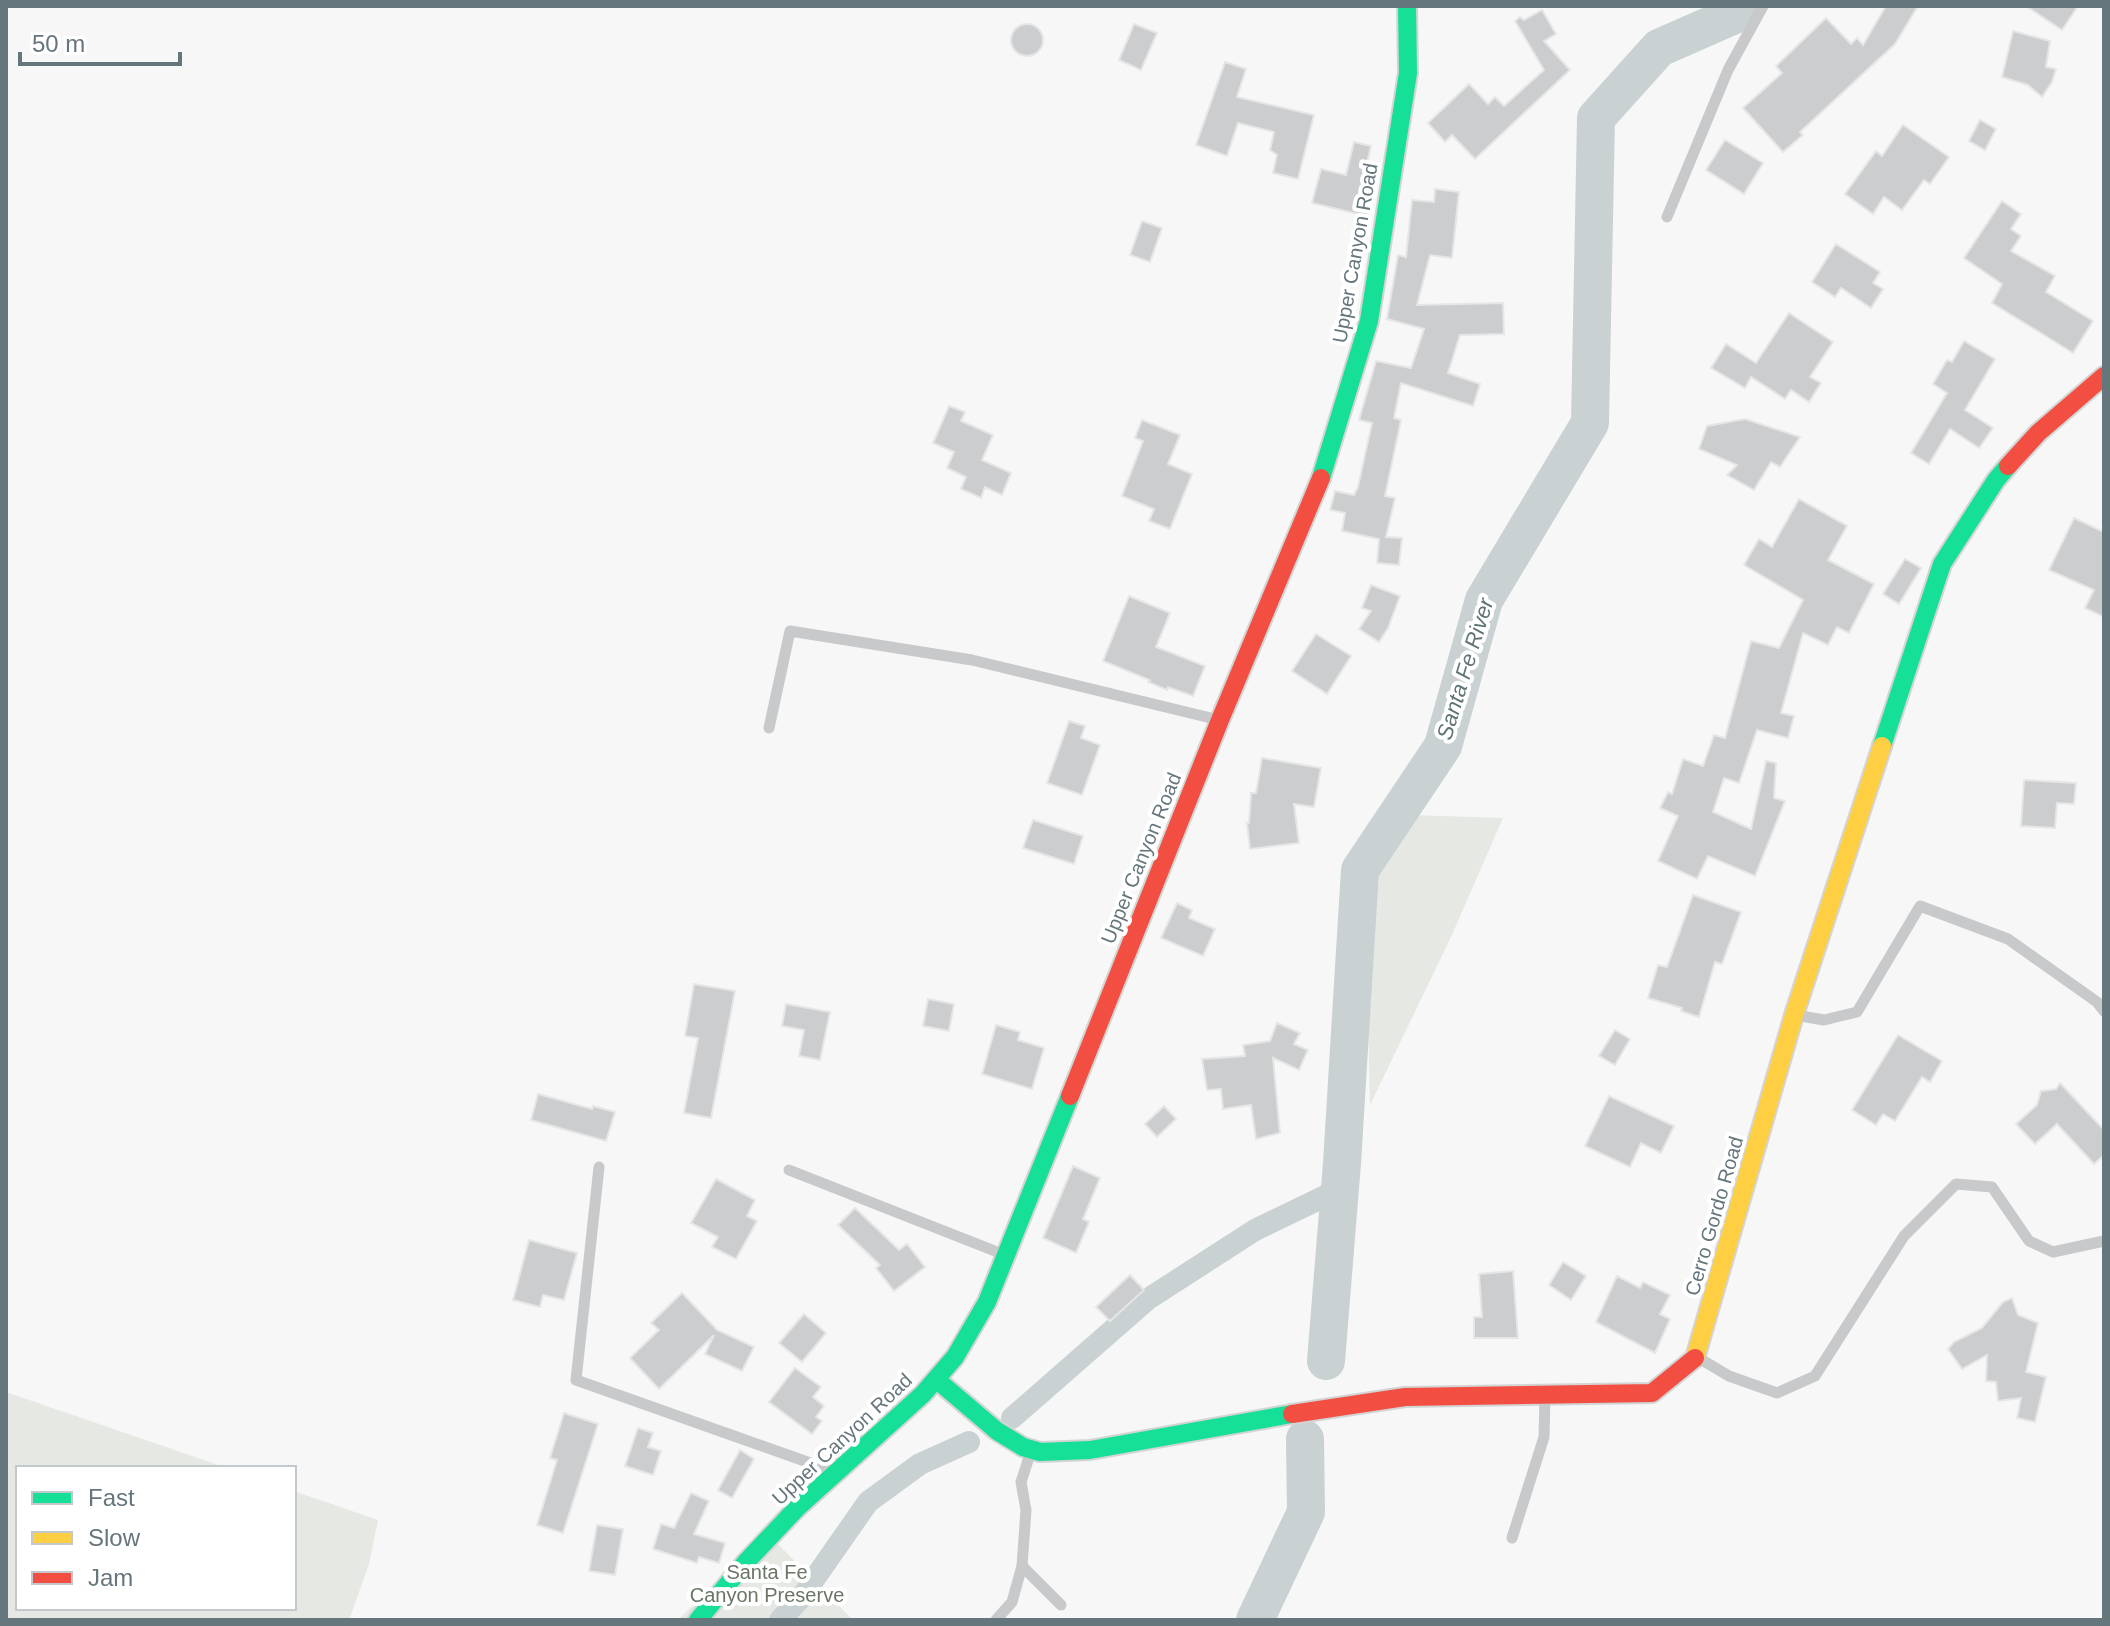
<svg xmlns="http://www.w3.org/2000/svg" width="2110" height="1626" font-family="Helvetica,sans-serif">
<rect width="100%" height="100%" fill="#f7f7f7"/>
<g fill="#e6e8e4">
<path d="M1411 815 1503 818 1451 937 1370 1105 1367 969 1374 874Z"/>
<path d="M6 1392 227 1468H18V1608H294V1491L378 1520 369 1564 349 1620H6Z"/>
<path d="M767 1533 853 1620H679L680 1618Z"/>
</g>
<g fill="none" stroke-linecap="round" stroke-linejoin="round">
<g stroke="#c9d1d3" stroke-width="22">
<path d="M1012 1418 1148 1299 1255 1230 1340 1189"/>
<path d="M780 1620 801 1598 868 1502 920 1464 969 1442"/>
</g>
<g stroke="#c9d1d3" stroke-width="38">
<path d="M1326 1361 1342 1163 1360 870 1443 746 1484 600 1590 423 1596 118 1659 48 1734 15 1737 6"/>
<path d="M1255 1620 1306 1512 1305 1439"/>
</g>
</g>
<g fill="#cbcdce" stroke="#e6e6e6" stroke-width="2">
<path d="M1886 6H1918L1895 44 1800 132 1803 135 1783 152 1743 108 1782 73 1776 66 1826 18 1851 44 1857 38 1863 45Z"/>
<path d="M2026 6H2078L2062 30Z"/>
<path d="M1542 10 1556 34 1544 41 1570 70 1475 159 1452 135 1445 142 1428 123 1469 84 1488 104 1495 97 1504 106 1544 70 1515 21 1520 17 1524 20Z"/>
<path d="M1134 24 1157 33 1141 70 1119 60Z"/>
<circle cx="1027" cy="40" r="16"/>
<path d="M2013 31 2050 41 2046 67 2056 69 2052 82 2042 97 2028 85 2002 77Z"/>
<path d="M1225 62 1246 69 1237 97 1314 115 1298 179 1273 173 1277 155 1270 150 1274 132 1238 123 1227 156 1196 145Z"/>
<path d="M1980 120 1996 129 1985 150 1969 141Z"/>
<path d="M1903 125 1949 157 1930 184 1924 180 1902 210 1884 197 1873 214 1845 194 1876 151 1882 156Z"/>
<path d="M1725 140 1763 163 1744 194 1706 170Z"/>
<path d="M1354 142 1371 146 1360 194 1370 196 1367 216 1312 203 1321 169 1346 175Z"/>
<path d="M1435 189 1459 192 1452 258 1430 255 1417 305 1503 303 1504 334 1460 335 1448 373 1480 384 1473 406 1401 383 1394 418 1401 420 1385 496 1395 498 1386 537 1402 538 1399 565 1377 563 1379 539 1342 531 1345 513 1330 510 1335 491 1354 495 1358 487 1372 423 1359 420 1376 361 1411 368 1424 329 1387 319 1398 255 1406 257 1412 200 1434 202Z"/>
<path d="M2002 201 2021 214 2011 229 2021 236 2011 251 2055 276 2046 292 2093 321 2073 353 1992 303 2002 284 1964 258Z"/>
<path d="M1142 221 1162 228 1150 262 1130 255Z"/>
<path d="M1836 244 1880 272 1873 283 1883 289 1871 308 1841 288 1835 297 1812 282Z"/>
<path d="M1789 313 1833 342 1810 377 1821 383 1809 402 1791 390 1785 399 1751 377 1745 388 1711 368 1726 344 1756 363Z"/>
<path d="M1964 341 1995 359 1965 410 1993 428 1979 448 1950 429 1929 464 1911 453 1947 393 1933 384 1947 360 1952 362Z"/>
<path d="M949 406 965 412 961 421 993 435 982 460 1011 473 1002 495 985 487 981 498 961 489 966 477 947 468 954 452 933 443Z"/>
<path d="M1745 419 1800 437 1780 467 1771 462 1754 490 1727 475 1737 465 1699 449 1707 426Z"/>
<path d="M1142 420 1180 435 1168 464 1192 474 1170 529 1149 521 1154 509 1122 496 1143 441 1135 438Z"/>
<path d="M1799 499 1847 526 1828 560 1874 584 1849 633 1837 627 1828 645 1803 633 1781 713 1794 716 1788 738 1757 730 1739 783 1724 778 1713 812 1751 829 1766 761 1776 763 1774 798 1785 801 1755 876 1708 856 1697 879 1658 861 1678 816 1660 808 1668 792 1672 794 1683 759 1703 766 1714 735 1725 738 1751 641 1779 648 1803 600 1744 565 1759 539 1772 547Z"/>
<path d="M2074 518 2104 532V617L2085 608 2094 590 2049 570Z"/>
<path d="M1905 559 1921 568 1899 604 1883 594Z"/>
<path d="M1371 585 1400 596 1388 628 1379 642 1359 629 1371 611 1362 608Z"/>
<path d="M1129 596 1170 613 1156 647 1205 666 1193 696 1168 687 1167 690 1148 682 1150 680 1103 661Z"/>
<path d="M1316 634 1351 656 1327 694 1292 671Z"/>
<path d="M1069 721 1085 726 1081 738 1100 745 1082 795 1047 783Z"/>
<path d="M1262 758 1321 768 1314 807 1294 804 1299 843 1250 849 1247 823H1249L1251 793H1256Z"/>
<path d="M2024 780 2076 783 2074 804 2057 803 2055 828 2021 826Z"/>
<path d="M1033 820 1083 836 1074 864 1023 848Z"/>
<path d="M1693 895 1741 912 1722 964 1715 962 1699 1017 1681 1011 1682 1008 1648 998 1658 965 1667 967Z"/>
<path d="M1177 903 1192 910 1189 918 1215 929 1203 956 1161 938Z"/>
<path d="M694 984 735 991 711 1118 684 1113 698 1038 685 1036Z"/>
<path d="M928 999 954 1004 949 1031 923 1026Z"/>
<path d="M786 1004 830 1012 820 1060 799 1056 804 1030 782 1026Z"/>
<path d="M1277 1023 1300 1033 1294 1044 1308 1050 1299 1070 1273 1058 1280 1133 1256 1139 1251 1105 1223 1109 1221 1089 1207 1090 1202 1059 1245 1056 1243 1045 1270 1041Z"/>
<path d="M996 1025 1020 1032 1018 1040 1044 1048 1032 1089 982 1074Z"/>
<path d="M1615 1030 1630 1039 1615 1065 1599 1056Z"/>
<path d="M1898 1035 1942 1061 1930 1082 1922 1077 1895 1121 1883 1114 1876 1125 1852 1110Z"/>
<path d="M2060 1083 2104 1130V1155L2094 1164 2057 1124 2035 1144 2016 1124 2037 1105 2041 1091 2056 1089Z"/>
<path d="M538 1094 592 1109 593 1106 615 1112 606 1141 531 1120Z"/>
<path d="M1609 1096 1674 1126 1661 1153 1641 1143 1630 1167 1585 1146Z"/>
<path d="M1164 1106 1176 1119 1157 1137 1145 1124Z"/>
<path d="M1073 1166 1100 1178 1083 1219 1089 1222 1076 1253 1043 1238Z"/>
<path d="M716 1179 755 1200 747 1216 757 1221 736 1259 712 1247 718 1237 691 1223Z"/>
<path d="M855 1208 899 1250 907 1244 925 1267 894 1291 876 1268 880 1265 838 1225Z"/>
<path d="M529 1240 577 1253 564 1300 543 1295 540 1307 513 1300Z"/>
<path d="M1563 1262 1586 1276 1571 1300 1549 1285Z"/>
<path d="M1513 1271 1518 1338H1474V1317H1482L1479 1274Z"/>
<path d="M1130 1275 1144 1290 1110 1321 1096 1307Z"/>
<path d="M1617 1276 1640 1288 1643 1282 1670 1295 1660 1314 1670 1319 1655 1353 1596 1322Z"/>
<path d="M682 1293 717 1330 754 1347 742 1371 705 1354 714 1335 659 1389 630 1358 659 1330 651 1323Z"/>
<path d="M2012 1298 2018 1315 2038 1323 2026 1372 2046 1377 2035 1422 2017 1418 2021 1398 1998 1401 1996 1382 1986 1381 1987 1355 1962 1369 1948 1349 1954 1342 1982 1328 2003 1302Z"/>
<path d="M804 1314 826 1333 802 1362 779 1343Z"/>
<path d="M795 1368 821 1387 813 1397 824 1406 816 1417 822 1421 812 1434 769 1402Z"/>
<path d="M564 1413 598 1424 563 1533 537 1525 557 1460 550 1458Z"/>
<path d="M638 1428 653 1433 648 1447 661 1451 653 1475 625 1466Z"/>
<path d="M740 1450 754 1459 732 1498 718 1490Z"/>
<path d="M691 1493 709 1501 694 1534 725 1543 719 1563 699 1557 697 1563 653 1549 661 1524 674 1528Z"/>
<path d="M597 1525 623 1529 615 1575 589 1571Z"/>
</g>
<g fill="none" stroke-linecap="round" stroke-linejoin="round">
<g stroke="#d3d4d4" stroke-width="22">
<g id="fast">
<path d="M1321 478 1369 321 1408 73 1407 6"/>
<path d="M1882 746 1942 564 1996 480 2008 466"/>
<path d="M937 1380 997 1431 1023 1447 1040 1452 1090 1450 1292 1414"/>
<path d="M698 1620 746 1562 798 1507 923 1394 955 1357 987 1302 1070 1096"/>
</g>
</g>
<g stroke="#d3d4d4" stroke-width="22">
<path id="slow" d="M1695 1358 1794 1015 1882 746"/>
</g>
<g stroke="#d3d4d4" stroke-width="22">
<g id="jam">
<path d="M2008 466 2038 433 2104 376"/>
<path d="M1070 1096 1220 720 1321 478"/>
<path d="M1292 1414 1405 1397 1652 1393 1695 1358"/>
</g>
</g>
<g stroke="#c8c9ca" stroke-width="11">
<path d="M1667 217 1728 70 1763 6"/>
<path d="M769 728 790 631 972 660 1219 720"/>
<path d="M1795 1015 1824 1020 1857 1012 1920 906 2008 939 2097 1002 2104 1011"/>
<path d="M599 1167 576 1380 830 1470"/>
<path d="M789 1170 1005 1255"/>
<path d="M1697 1357 1729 1376 1777 1393 1815 1376 1904 1236 1956 1184 1992 1187 2029 1241 2053 1252 2104 1241"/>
<path d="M1512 1538 1544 1437 1545 1397"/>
<path d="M1022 1566 1061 1605"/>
<path d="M996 1620 1012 1602 1022 1566 1026 1510 1021 1482 1031 1451"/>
</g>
<use href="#fast" stroke="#16e098" stroke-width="18"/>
<use href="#slow" stroke="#ffcf43" stroke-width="18"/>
<use href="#jam" stroke="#f24e42" stroke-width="18"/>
</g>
<g text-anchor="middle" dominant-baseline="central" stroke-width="8" stroke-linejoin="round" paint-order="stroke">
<g font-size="20" fill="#66767d" stroke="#fff">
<text transform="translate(1355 253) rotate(-80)">Upper Canyon Road</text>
<text transform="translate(1141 858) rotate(-68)">Upper Canyon Road</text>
<text transform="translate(1714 1216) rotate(-74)">Cerro Gordo Road</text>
<text transform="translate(842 1439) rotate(-43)">Upper Canyon Road</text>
</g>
<g font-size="20" fill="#697665" stroke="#fff">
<text x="767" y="1572">Santa Fe<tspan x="767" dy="23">Canyon Preserve</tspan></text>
</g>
<g font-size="22" font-style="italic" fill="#607478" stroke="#fff">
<text transform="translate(1465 669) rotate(-73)">Santa Fe River</text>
</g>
</g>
<rect width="2110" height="1626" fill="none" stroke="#66767d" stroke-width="16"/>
<rect x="16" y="1466" width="280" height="144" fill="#ffffff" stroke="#c2c8cb" stroke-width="2"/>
<rect x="32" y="1492" width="40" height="12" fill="#16e098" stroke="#c2c8cb" stroke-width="2"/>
<text x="88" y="1506" font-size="24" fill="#66767d">Fast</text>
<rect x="32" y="1532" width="40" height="12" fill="#ffcf43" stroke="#c2c8cb" stroke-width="2"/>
<text x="88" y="1546" font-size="24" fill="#66767d">Slow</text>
<rect x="32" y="1572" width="40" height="12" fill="#f24e42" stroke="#c2c8cb" stroke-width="2"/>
<text x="88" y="1586" font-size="24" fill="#66767d">Jam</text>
<path d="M20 52v12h160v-12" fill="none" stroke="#66767d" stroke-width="4"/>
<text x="32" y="52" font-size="24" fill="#66767d" stroke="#ffffff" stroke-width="6" paint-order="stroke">50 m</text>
</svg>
